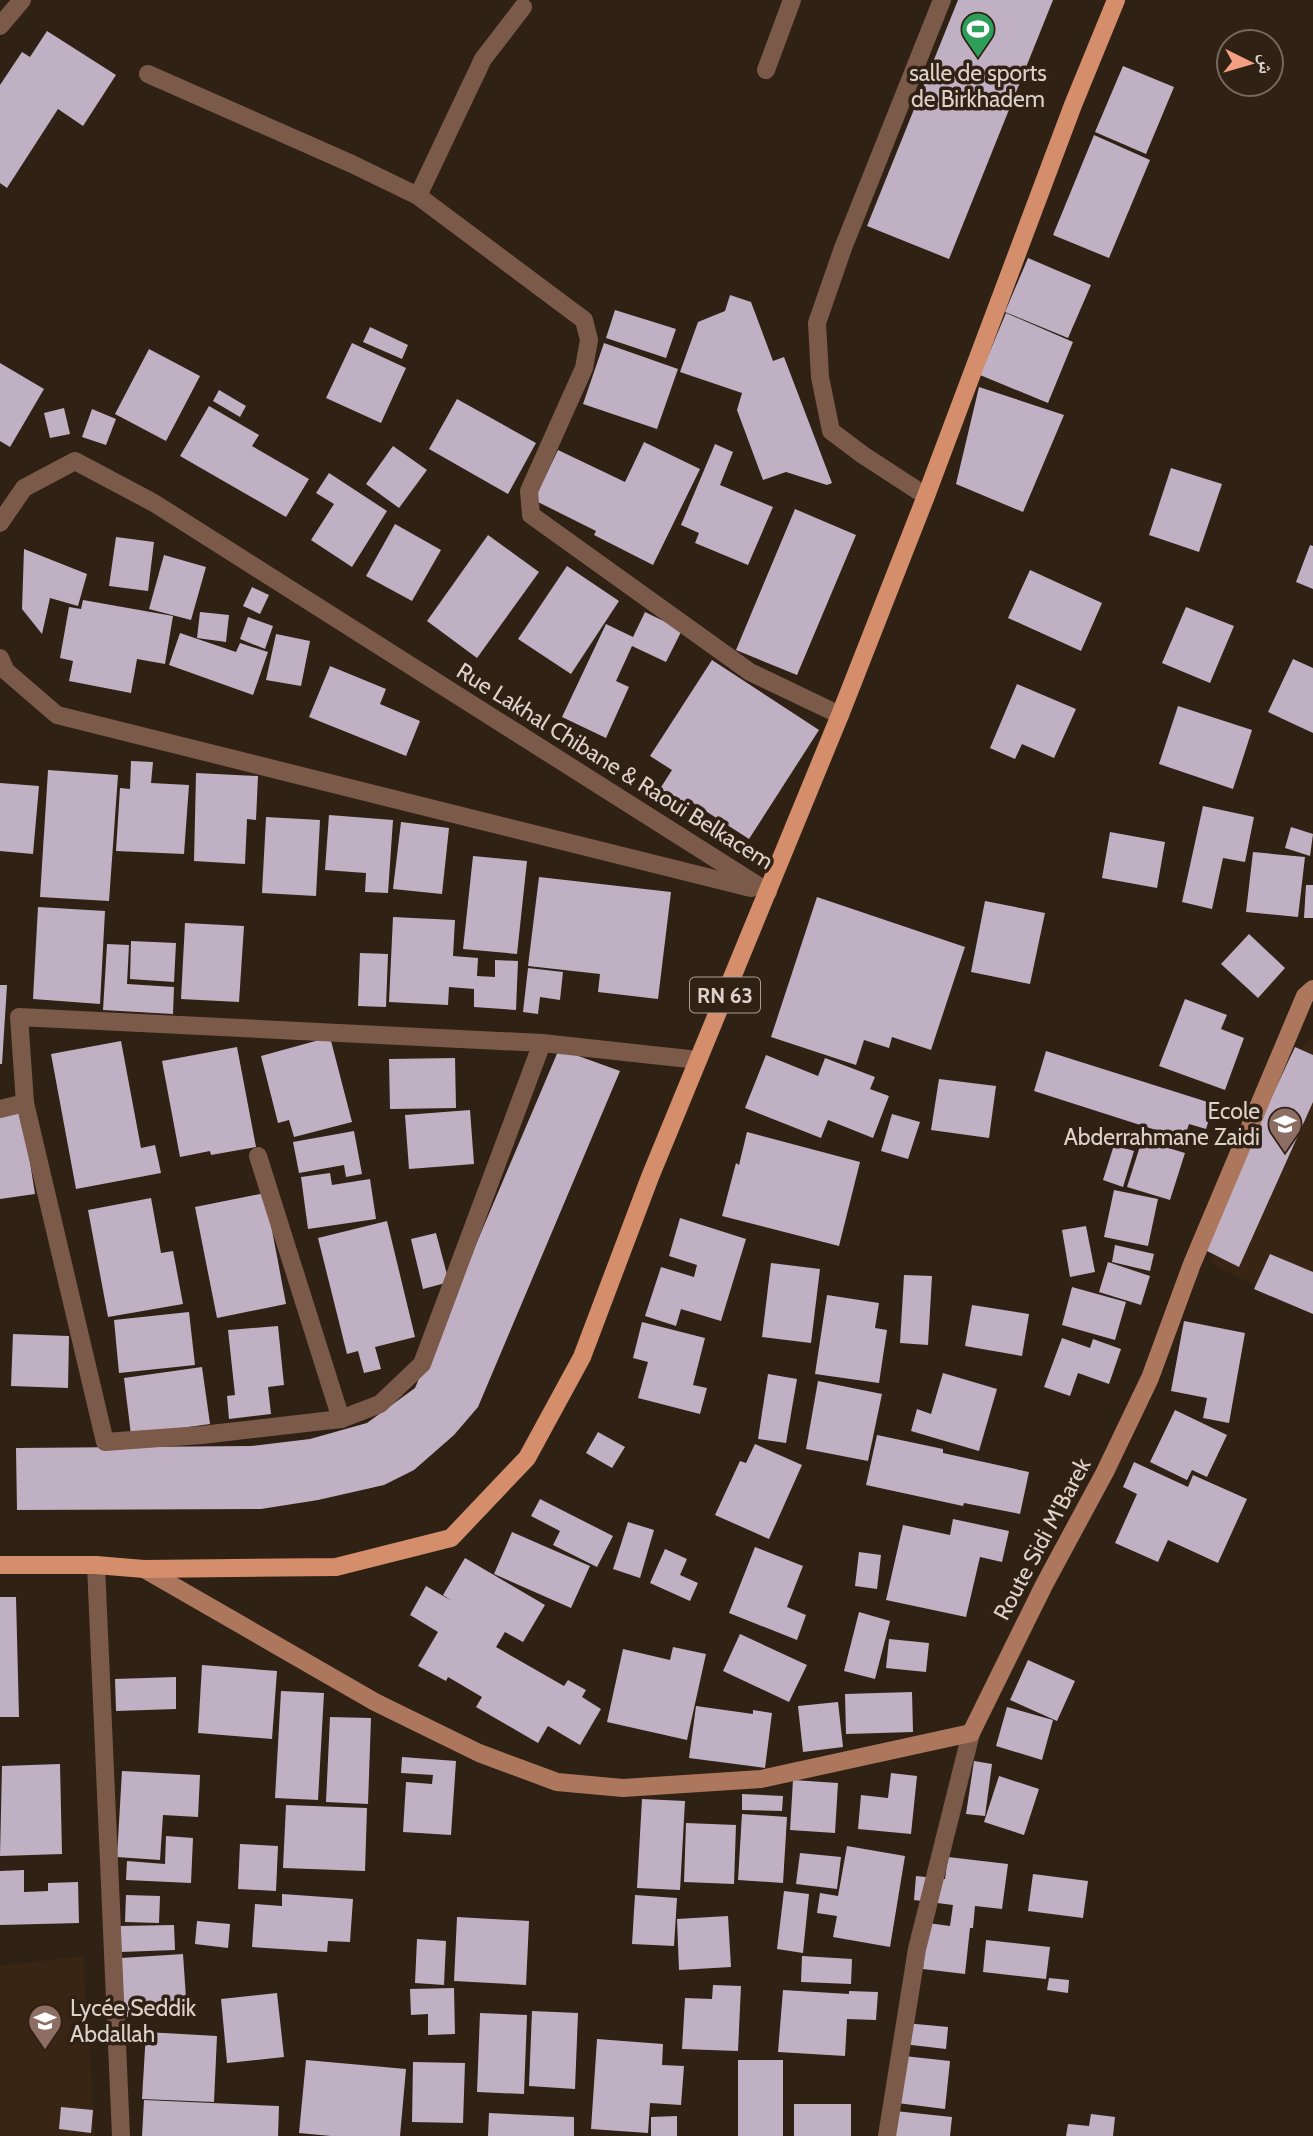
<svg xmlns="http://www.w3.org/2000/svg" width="1313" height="2136" font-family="Cabin,'Noto Naskh Arabic',sans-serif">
<rect width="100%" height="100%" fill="#302115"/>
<g fill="#392514">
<path d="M1313 1037V1313L1210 1263 1303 1045Z"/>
<path d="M83 1956 95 2136H0V1966Z"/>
</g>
<g fill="#c0b0c4">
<path d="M958 0H1053L949 259 867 226Z"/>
<path d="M47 31 116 75 83 126 58 109 7 188 0 183V85L22 52 30 57Z"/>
<path d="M1123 66 1174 87 1146 154 1095 132Z"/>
<path d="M1094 135 1150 160 1109 258 1053 235Z"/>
<path d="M1028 258 1091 285 1068 338 1005 312Z"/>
<path d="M730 295 751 302 773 361 784 357 832 483 827 485 786 472 763 480 737 410 742 393 680 372 698 322 725 311Z"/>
<path d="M615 310 676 329 666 358 606 338Z"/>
<path d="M1006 313 1073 342 1048 403 980 375Z"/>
<path d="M370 327 408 345 402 359 363 342Z"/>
<path d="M352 343 406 368 381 423 326 398Z"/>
<path d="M604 343 678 369 657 429 583 404Z"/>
<path d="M149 349 200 376 166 441 115 414Z"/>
<path d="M0 363 44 389 10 447 0 441Z"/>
<path d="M979 387 1064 415 1023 512 956 484Z"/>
<path d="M219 390 246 406 240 417 213 401Z"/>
<path d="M457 399 536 443 508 494 429 449Z"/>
<path d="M209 406 259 435 252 446 309 479 286 517 180 456Z"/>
<path d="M64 408 70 434 50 438 44 413Z"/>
<path d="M92 409 116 419 106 445 82 437Z"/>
<path d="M644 442 700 469 653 565 594 535 596 531 534 500 558 450 625 482Z"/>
<path d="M715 444 733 452 720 485 773 507 748 565 695 543 699 533 681 525Z"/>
<path d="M393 446 427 470 399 508 366 484Z"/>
<path d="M1171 468 1222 484 1199 552 1149 535Z"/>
<path d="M329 473 387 511 352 567 311 540 334 504 316 493Z"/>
<path d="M795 509 856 535 797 675 736 650Z"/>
<path d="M395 524 441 550 412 601 366 576Z"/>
<path d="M488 535 539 572 477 658 427 621Z"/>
<path d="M116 537 154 542 148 591 109 586Z"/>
<path d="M1310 545 1313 546V589L1296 582Z"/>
<path d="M24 549 87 574 78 606 50 598 42 634 22 609Z"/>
<path d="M164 555 206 567 191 620 149 609Z"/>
<path d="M567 566 619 601 571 674 518 639Z"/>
<path d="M1030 570 1102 603 1081 651 1008 618Z"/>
<path d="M252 587 269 595 260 614 243 606Z"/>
<path d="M83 600 173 616 165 664 137 659 131 693 69 681 73 661 60 658 69 607 81 609Z"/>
<path d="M1186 607 1234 626 1210 683 1162 663Z"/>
<path d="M200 612 229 615 226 642 197 638Z"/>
<path d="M645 612 682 630 666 662 632 646 616 681 629 687 606 738 562 717 606 624 633 637Z"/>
<path d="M248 617 273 626 265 649 240 639Z"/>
<path d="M180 633 236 652 240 643 268 652 253 695 169 665Z"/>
<path d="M276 634 310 641 301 686 266 680Z"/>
<path d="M1293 659 1313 668V733L1268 712Z"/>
<path d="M712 660 819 730 749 839 687 799 680 811 656 795 672 770 650 756Z"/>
<path d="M330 666 386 689 380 704 420 721 406 756 309 717Z"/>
<path d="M1017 684 1076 709 1054 758 1022 744 1015 759 990 748Z"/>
<path d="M1178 706 1252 730 1233 789 1159 764Z"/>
<path d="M131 761 153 762 151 783 189 785 184 854 116 851 120 788 130 789Z"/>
<path d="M48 770 118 775 109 901 40 897Z"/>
<path d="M196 773 258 776 256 820 247 819 245 864 194 861Z"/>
<path d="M0 783 39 786 33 854 0 851Z"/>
<path d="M1203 806 1254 817 1245 862 1223 858 1212 909 1182 902Z"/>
<path d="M329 815 393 820 388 893 365 892 366 873 325 870Z"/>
<path d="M266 817 320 820 316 896 262 893Z"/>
<path d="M401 822 449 828 442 894 393 889Z"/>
<path d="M1291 827 1313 834 1310 856 1285 848Z"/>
<path d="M1110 832 1165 842 1157 888 1102 878Z"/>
<path d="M1253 852 1305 857 1298 917 1246 912Z"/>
<path d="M473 856 527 861 517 954 463 949Z"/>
<path d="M539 877 671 892 658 999 598 992 600 974 528 966Z"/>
<path d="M1306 885H1313V918H1304Z"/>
<path d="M817 897 965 947 931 1050 892 1037 889 1048 864 1040 856 1065 771 1037Z"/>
<path d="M985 901 1045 913 1030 984 971 972Z"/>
<path d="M38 907 105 911 100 1004 33 999Z"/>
<path d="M393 917 455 920 453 956 478 958 477 976 495 977V960L518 961 516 1010 474 1007V989L449 987 448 1005 389 1002Z"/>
<path d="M185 923 244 926 239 1002 181 999Z"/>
<path d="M1249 934 1285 968 1258 998 1221 964Z"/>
<path d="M131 941 176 943 174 982 130 979Z"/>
<path d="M107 944 129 945 127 984 174 987 173 1014 103 1010Z"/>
<path d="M360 953 388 954 386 1007 358 1006Z"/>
<path d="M528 968 563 972 560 1000 540 997 538 1014 523 1012Z"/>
<path d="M0 985H7L2 1064H0Z"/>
<path d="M1185 999 1227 1015 1221 1029 1244 1038 1225 1090 1159 1066Z"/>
<path d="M330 1037 352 1122 294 1137 289 1120 278 1123 261 1056Z"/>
<path d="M121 1041 141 1148 155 1145 161 1173 76 1189 51 1054Z"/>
<path d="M237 1047 256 1147 211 1155 210 1151 180 1157 162 1061Z"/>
<path d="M1295 1047 1313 1055V1102L1239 1267 1201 1248Z"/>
<path d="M559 1049 620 1071 478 1407 454 1435 414 1470 384 1485 318 1500 261 1509 17 1510 16 1448 251 1446 310 1439 367 1423 415 1388Z"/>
<path d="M1046 1051 1214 1104 1206 1129 1189 1124 1184 1139 1034 1091Z"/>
<path d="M766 1055 818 1076 825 1058 875 1077 870 1089 889 1096 873 1138 828 1120 821 1138 745 1108Z"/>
<path d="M455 1058 456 1108 390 1109 389 1059Z"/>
<path d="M939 1079 996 1086 989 1138 931 1130Z"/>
<path d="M470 1110 474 1164 409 1169 405 1115Z"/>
<path d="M22 1111 35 1194 0 1199V1115Z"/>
<path d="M892 1114 920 1122 908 1159 881 1151Z"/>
<path d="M354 1131 362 1174 346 1177 344 1165 299 1173 293 1142Z"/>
<path d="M747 1132 860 1162 839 1246 722 1216 736 1163 739 1165Z"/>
<path d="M1142 1140 1185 1153 1170 1200 1127 1187Z"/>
<path d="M1114 1145 1134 1151 1123 1187 1103 1180Z"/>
<path d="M330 1173 332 1185 370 1179 376 1219 308 1229 301 1177Z"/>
<path d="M1114 1190 1158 1199 1148 1246 1104 1237Z"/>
<path d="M265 1193 286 1304 217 1318 195 1207Z"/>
<path d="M151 1198 161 1253 173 1251 183 1304 108 1317 88 1210Z"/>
<path d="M680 1218 746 1239 721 1321 681 1309 676 1326 645 1316 661 1267 694 1277 697 1265 669 1256Z"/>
<path d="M387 1221 415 1337 375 1347 381 1369 364 1373 358 1351 347 1354 318 1238Z"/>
<path d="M1086 1226 1095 1272 1070 1277 1062 1230Z"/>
<path d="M436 1233 449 1282 423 1289 411 1239Z"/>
<path d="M1115 1245 1154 1254 1150 1271 1112 1262Z"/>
<path d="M1270 1254 1313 1272V1314L1254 1289Z"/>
<path d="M1108 1262 1150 1276 1141 1305 1099 1292Z"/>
<path d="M771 1263 820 1269 811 1343 762 1337Z"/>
<path d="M904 1275 932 1276 928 1345 900 1343Z"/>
<path d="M1072 1287 1126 1302 1115 1340 1062 1325Z"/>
<path d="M827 1295 879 1303 875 1328 887 1330 879 1383 815 1374Z"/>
<path d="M972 1305 1029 1314 1022 1356 965 1346Z"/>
<path d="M189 1312 195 1365 119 1373 114 1320Z"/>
<path d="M1184 1321 1245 1333 1229 1423 1203 1418 1207 1398 1171 1391Z"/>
<path d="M642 1322 705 1338 693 1385 707 1388 700 1414 638 1398 648 1362 633 1358Z"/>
<path d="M278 1326 284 1385 268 1387 271 1414 229 1419 227 1396 235 1395 228 1330Z"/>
<path d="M13 1334 69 1336 68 1388 11 1386Z"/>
<path d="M1062 1338 1090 1348 1093 1339 1121 1349 1109 1384 1078 1373 1070 1396 1044 1387Z"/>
<path d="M202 1367 210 1424 131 1435 124 1378Z"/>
<path d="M943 1373 997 1389 979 1451 911 1431 917 1409 931 1414Z"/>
<path d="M768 1374 797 1379 786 1443 758 1439Z"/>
<path d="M818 1381 882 1394 868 1461 806 1449Z"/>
<path d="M1175 1410 1227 1435 1207 1477 1192 1470 1187 1480 1150 1462Z"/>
<path d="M598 1432 625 1447 612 1468 586 1453Z"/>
<path d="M877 1435 943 1449V1453L1029 1472 1020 1514 964 1503 963 1506 866 1485Z"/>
<path d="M755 1444 802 1465 769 1539 715 1515 740 1461 746 1463Z"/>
<path d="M1134 1462 1188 1487 1193 1475 1247 1499 1218 1563 1168 1540 1158 1562 1115 1543 1137 1494 1123 1487Z"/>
<path d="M540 1499 613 1536 597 1567 553 1545 560 1531 531 1516Z"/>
<path d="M953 1519 1009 1531 1002 1562 980 1557 966 1617 886 1600 903 1525 950 1535Z"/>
<path d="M628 1522 654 1530 640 1578 613 1569Z"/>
<path d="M512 1532 590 1566 571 1608 494 1574Z"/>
<path d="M755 1547 803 1566 787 1607 806 1615 797 1640 729 1613Z"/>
<path d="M665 1549 687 1559 680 1575 698 1583 690 1601 650 1583Z"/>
<path d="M859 1552 881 1555 877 1589 855 1586Z"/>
<path d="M465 1558 545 1605 523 1642 505 1632 496 1647 564 1686 568 1680 586 1690 582 1697 601 1709 580 1745 548 1726 538 1743 476 1707 482 1697 448 1677 446 1681 418 1666 438 1632 410 1615 426 1586 452 1601 443 1595Z"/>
<path d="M0 1597H16L19 1717H0Z"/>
<path d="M859 1612 890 1621 875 1679 844 1671Z"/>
<path d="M740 1634 807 1665 789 1702 723 1671Z"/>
<path d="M889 1639 929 1643 926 1672 886 1668Z"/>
<path d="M673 1647 706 1654 687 1740 607 1722 623 1649 670 1660Z"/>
<path d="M1028 1660 1075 1681 1057 1721 1010 1700Z"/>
<path d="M202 1665 277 1671 272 1739 198 1733Z"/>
<path d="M176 1677V1709L116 1711 115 1679Z"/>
<path d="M281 1691 324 1693 318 1800 275 1798Z"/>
<path d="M912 1692 913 1732 846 1734 845 1694Z"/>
<path d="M838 1702 843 1747 803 1752 798 1706Z"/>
<path d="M696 1706 753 1714V1710L772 1713 765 1768 689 1758Z"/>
<path d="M1007 1707 1053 1720 1042 1760 996 1746Z"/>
<path d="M330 1717 371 1718 368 1804 326 1802Z"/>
<path d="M402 1757 456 1761 451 1835 403 1832 406 1782 432 1784 433 1775 401 1773Z"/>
<path d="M974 1761 992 1764 985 1816 966 1814Z"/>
<path d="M60 1764 62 1854 0 1856 2 1766Z"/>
<path d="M122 1771 200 1775 198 1817 163 1815 160 1860 117 1857Z"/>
<path d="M891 1773 917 1776 911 1834 858 1829 861 1795 888 1798Z"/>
<path d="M999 1776 1039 1789 1024 1835 984 1822Z"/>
<path d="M793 1780 838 1783 835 1833 790 1830Z"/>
<path d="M742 1794 783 1796 782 1811 742 1810Z"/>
<path d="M642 1799 685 1801 680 1890 637 1888Z"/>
<path d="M286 1805 367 1808 365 1871 283 1868Z"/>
<path d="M742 1814 787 1817 783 1883 738 1880Z"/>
<path d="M686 1823 736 1825 734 1884 684 1882Z"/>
<path d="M166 1836 193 1838 191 1883 126 1880 127 1861 165 1864Z"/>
<path d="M240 1844 278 1846 276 1891 238 1889Z"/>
<path d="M847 1846 905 1856 890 1947 833 1937 837 1916 817 1913 820 1893 838 1896Z"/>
<path d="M800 1853 841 1857 837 1889 796 1884Z"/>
<path d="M948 1857 1008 1864 1002 1909 975 1906 973 1928H970L965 1974 923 1969 928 1923 950 1926 953 1905 914 1900 916 1876 945 1879Z"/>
<path d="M24 1870V1892L48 1891V1883L78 1882 79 1923 0 1925V1871Z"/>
<path d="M1033 1874 1088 1881 1083 1918 1028 1911Z"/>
<path d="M784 1891 809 1894 803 1953 777 1949Z"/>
<path d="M282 1894 353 1899 350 1942 328 1941 327 1952 252 1947 255 1904 282 1906Z"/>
<path d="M126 1895 160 1896 159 1923 125 1922Z"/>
<path d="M635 1895 677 1898 674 1946 632 1944Z"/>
<path d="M728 1916 731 1967 679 1970 677 1919Z"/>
<path d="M457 1917 529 1921 526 1985 454 1981Z"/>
<path d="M197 1921 230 1924 228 1948 195 1944Z"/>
<path d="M174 1925 175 1950 120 1952 119 1926Z"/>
<path d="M417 1939 446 1941 444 1985 415 1983Z"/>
<path d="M986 1940 1050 1947 1046 1979 983 1972Z"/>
<path d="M183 1954 187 2013 124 2017 121 1958Z"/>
<path d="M802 1956 852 1959 851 1984 801 1982Z"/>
<path d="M1049 1978 1069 1980 1068 1993 1047 1990Z"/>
<path d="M713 1985 741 1986 738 2051 682 2049 685 1998 712 1999Z"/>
<path d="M454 1988 455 2034 428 2035V2014L411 2015 410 1989Z"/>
<path d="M783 1990 849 1994V1991L878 1992 876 2020 847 2019 845 2056 778 2052Z"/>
<path d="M277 1993 284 2057 227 2063 221 1999Z"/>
<path d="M532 2011 578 2013 575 2089 529 2086Z"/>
<path d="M480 2013 527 2015 524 2094 477 2092Z"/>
<path d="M905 2023 948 2027 946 2049 903 2044Z"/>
<path d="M146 2032 217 2036 214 2102 142 2099Z"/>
<path d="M597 2039 663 2044 662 2065 684 2066 681 2105 650 2103 648 2133 591 2129Z"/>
<path d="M895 2055 950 2061 945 2109 889 2102Z"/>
<path d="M306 2060 406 2069 400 2136H331L299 2133Z"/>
<rect x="738" y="2060" width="45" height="76"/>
<path d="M413 2062 465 2063 463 2123 412 2122Z"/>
<path d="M144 2100 279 2106 278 2136H142Z"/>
<rect x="794" y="2104" width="57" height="32"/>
<path d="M61 2107 93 2110 91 2133 59 2129Z"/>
<path d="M895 2111 952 2117 950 2136H892Z"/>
<path d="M489 2113 574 2117V2136H488Z"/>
<path d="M1091 2114 1115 2117 1113 2136H1066L1068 2124 1089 2126Z"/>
<path d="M677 2116V2136H651V2117Z"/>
</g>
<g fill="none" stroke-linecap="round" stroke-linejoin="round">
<g stroke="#7c5a4a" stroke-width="18">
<path d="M0 26 22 0"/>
<path d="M766 70 792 0"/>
<path d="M148 74 352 164 418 196 584 320 589 340 584 368 529 491 531 515 750 672 840 715"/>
<path d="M418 196 483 59 523 7"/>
<path d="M926 496 863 455 831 431 820 377 817 323 843 248 942 0"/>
<path d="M0 523 24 488 75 461 154 503 768 892"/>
<path d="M0 658 6 671 57 715 751 888"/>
<path d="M542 1043 422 1364 380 1404 341 1419 202 1435 105 1442 25 1103 19 1017 542 1043 698 1060"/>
<path d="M0 1109 25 1103"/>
<path d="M258 1156 341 1419"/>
<path d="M96 1565 121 2136"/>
</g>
<path stroke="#7c5a4a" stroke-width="18" d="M887 2136 917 1949 971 1733"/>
<path stroke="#ad775d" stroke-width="18" d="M144 1569 375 1702 479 1753 557 1782 623 1788 761 1779 971 1733 1044 1585 1105 1472 1150 1378 1192 1264 1305 996 1313 989"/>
<path stroke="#d48e6c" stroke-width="18" d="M0 1565H96L144 1569 336 1567 451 1538 527 1458 582 1357 650 1177 840 715 926 496 1073 105 1116 0"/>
</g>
<defs>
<g id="stadium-pin" transform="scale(1.75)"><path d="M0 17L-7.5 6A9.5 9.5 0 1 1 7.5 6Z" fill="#2e9e5b" stroke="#302115"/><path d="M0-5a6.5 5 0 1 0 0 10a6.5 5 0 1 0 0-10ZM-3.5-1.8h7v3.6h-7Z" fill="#fff"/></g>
<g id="school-pin" transform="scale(1.75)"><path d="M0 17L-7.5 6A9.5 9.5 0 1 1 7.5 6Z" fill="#8d6e63" stroke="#302115"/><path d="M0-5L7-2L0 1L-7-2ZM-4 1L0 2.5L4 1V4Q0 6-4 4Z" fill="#fff"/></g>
</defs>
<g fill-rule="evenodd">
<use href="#stadium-pin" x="978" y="29"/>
<use href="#school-pin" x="1285" y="1124"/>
<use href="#school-pin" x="45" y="2021"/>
</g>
<g text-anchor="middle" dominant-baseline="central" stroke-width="7" stroke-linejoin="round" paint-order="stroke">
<rect fill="#302115" stroke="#a99d94" stroke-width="2" x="690" y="977.5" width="70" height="35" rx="5"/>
<g font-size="21" font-weight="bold" fill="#ddd2ca">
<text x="725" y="995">RN 63</text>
</g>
<g font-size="23" fill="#ddd2ca" stroke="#302115">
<text x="978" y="73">salle de sports<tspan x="978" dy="26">de Birkhadem</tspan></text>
<text x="1260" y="1111" text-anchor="end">Ecole<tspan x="1260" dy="26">Abderrahmane Zaidi</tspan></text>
<text x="70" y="2008" text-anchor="start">Lycée Seddik<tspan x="70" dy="26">Abdallah</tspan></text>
</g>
<g font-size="23" fill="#ddd2ca" stroke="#302115">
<text transform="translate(615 766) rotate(32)">Rue Lakhal Chibane &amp; Raoui Belkacem</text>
<text transform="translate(1042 1539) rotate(-62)">Route Sidi M'Barek</text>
</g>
</g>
<g transform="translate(1250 63) rotate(95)"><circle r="33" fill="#302115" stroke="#75685d" stroke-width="2"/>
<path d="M0-5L12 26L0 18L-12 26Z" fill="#f2a081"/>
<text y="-10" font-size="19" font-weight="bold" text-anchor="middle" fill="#ddd2ca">ش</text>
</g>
</svg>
